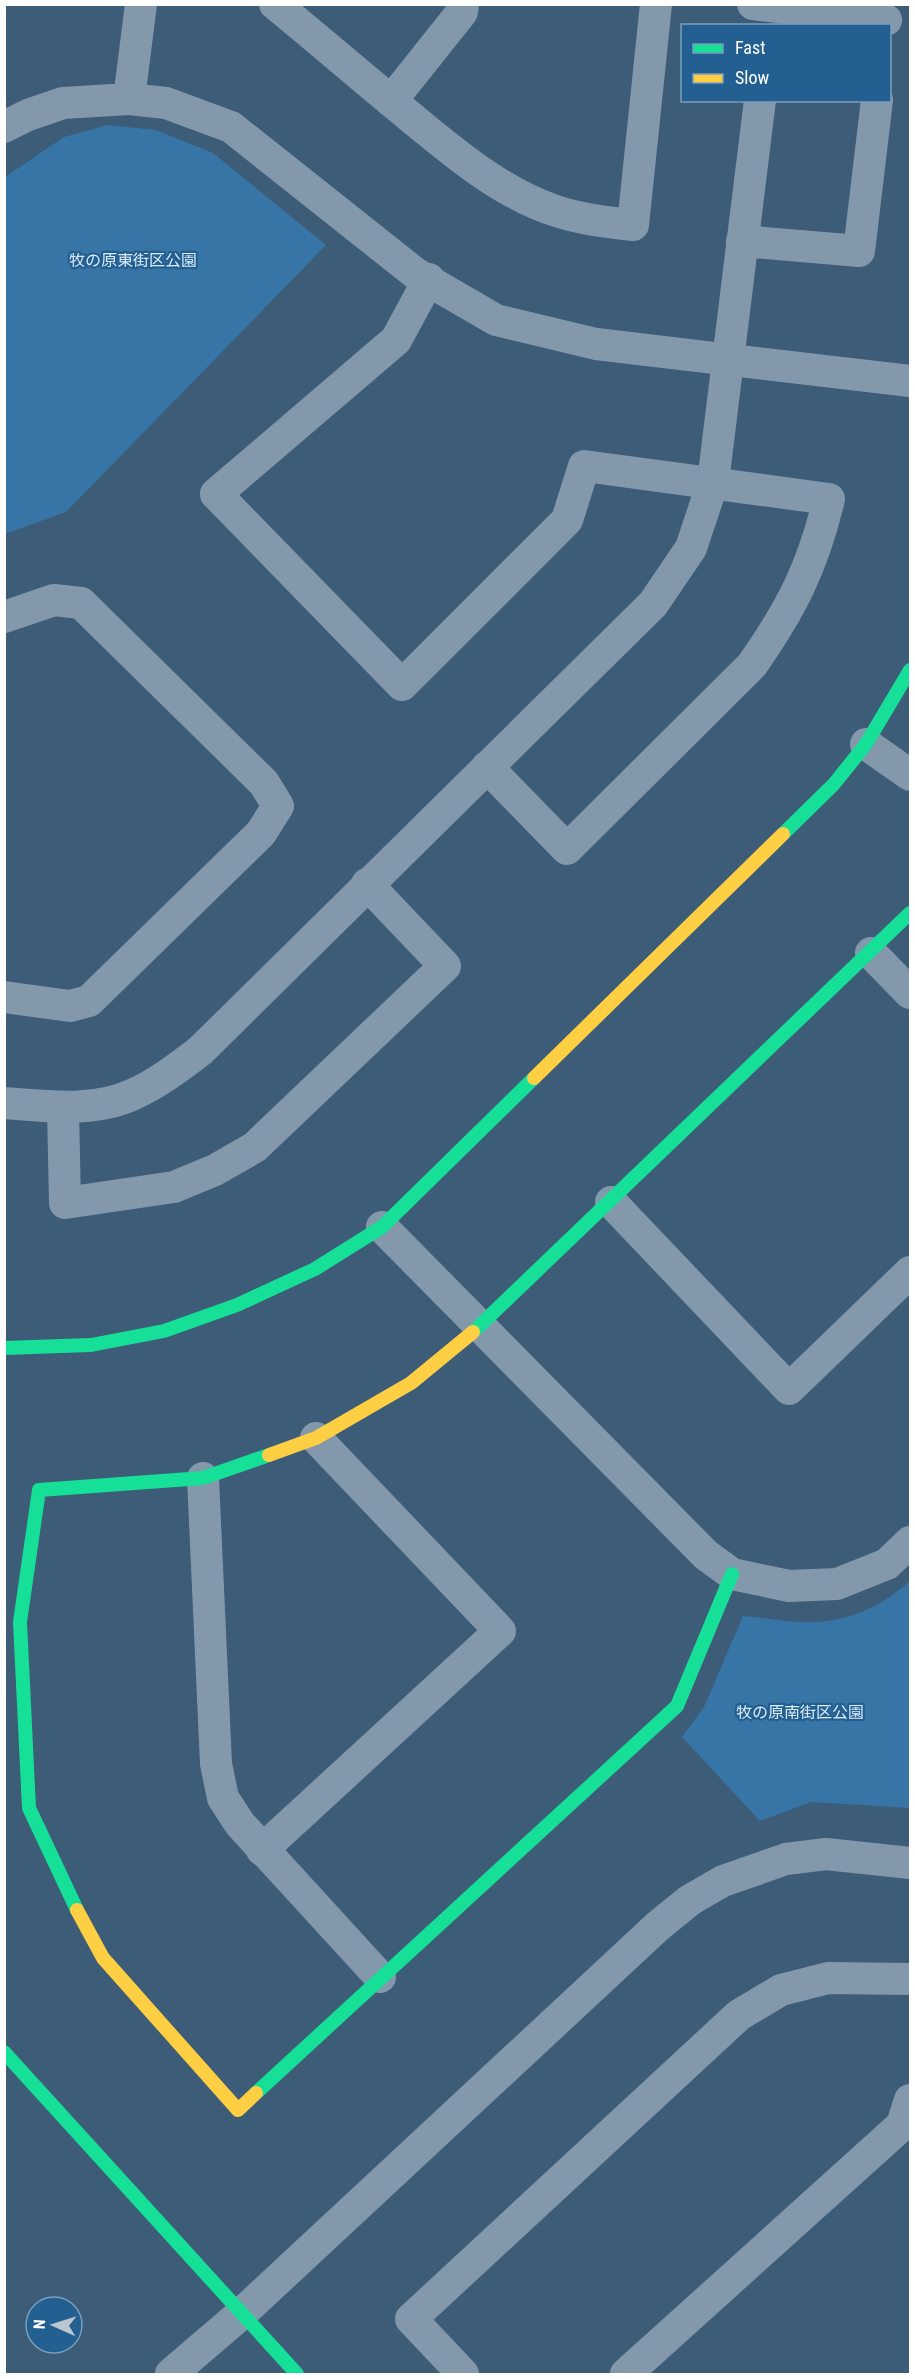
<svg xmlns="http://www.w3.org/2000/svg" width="915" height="2379" font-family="'Roboto Condensed','Noto Sans JP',sans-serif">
<rect width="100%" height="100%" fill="#3c5c78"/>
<g fill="#3775a6">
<path d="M108 125 156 130 213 153 326 245 66 512 5 534V177L64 137Z"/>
<path d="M910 1581V1808L811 1802 760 1821 682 1737 704 1707 743 1616C766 1618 791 1623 813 1622 851 1621 883 1605 910 1581Z"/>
</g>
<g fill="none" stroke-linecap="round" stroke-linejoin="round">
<g stroke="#8398ab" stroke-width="32">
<path d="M275 4C320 41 364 79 408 115 452 151 498 191 553 210 579 219 605 222 633 225L656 4"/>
<path d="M753 4 886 20"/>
<path d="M129 99 141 4"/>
<path d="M391 101 462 12 463 4"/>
<path d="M4 127 28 115 63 103 129 99 166 103 231 127 415 273 496 320 596 344 910 381"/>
<path d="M742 241 859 251 877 100"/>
<path d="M429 279 396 340 216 494 402 685 567 520 584 466 829 499C813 566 792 608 752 665L567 849 487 767"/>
<path d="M4 617 54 600 81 603 264 783 278 806 261 833 89 1001 70 1006 4 997"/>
<path d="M866 744 910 775"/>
<path d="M871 953 910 993"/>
<path d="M4 1103C46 1106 94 1113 134 1094 158 1083 179 1067 200 1051L653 604 691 548 713 482 760 100"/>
<path d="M63 1108 65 1203 174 1187 215 1170 255 1147 445 966 367 884"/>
<path d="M611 1202 789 1389 910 1272"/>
<path d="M382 1227 706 1555 732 1574 789 1586 837 1584 887 1564 910 1542"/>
<path d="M203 1478 216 1764 223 1798 240 1824 380 1977"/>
<path d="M262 1850 500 1631 316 1438"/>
<path d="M171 2374 241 2314 658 1926 690 1900 723 1881 786 1859 826 1854 910 1863"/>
<path d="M463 2374 411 2319 739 2015 781 1990 828 1978 910 1979"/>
<path d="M626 2374 902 2125 910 2100"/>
</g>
<g stroke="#16e098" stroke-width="14">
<path d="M783 834 834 784 866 744 910 670"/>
<path d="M473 1332 910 913"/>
<path d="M4 1348 91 1345 164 1331 237 1305 315 1269 382 1227 534 1078"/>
<path d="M77 1910 29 1808 20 1622 39 1490 203 1478 269 1455"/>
<path d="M4 2052 297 2374"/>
<path d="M256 2093 677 1706 732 1574"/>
</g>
<g stroke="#ffcf43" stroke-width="14">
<path d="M534 1078 783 834"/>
<path d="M269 1455 316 1438 411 1383 473 1332"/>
<path d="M77 1910 103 1958 238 2110 256 2093"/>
</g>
</g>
<g text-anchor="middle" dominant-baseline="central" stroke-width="4.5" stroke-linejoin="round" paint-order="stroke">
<g font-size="16" fill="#d9ebf9" stroke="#235f90">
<text x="133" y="260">牧の原東街区公園</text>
<text x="800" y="1712">牧の原南街区公園</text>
</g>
</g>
<rect width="915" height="2379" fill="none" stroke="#ffffff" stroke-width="12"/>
<rect x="681" y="24" width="210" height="78" fill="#235f90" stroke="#7b9fbc" stroke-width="1.5"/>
<rect x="693" y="44" width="30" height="9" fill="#16e098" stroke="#7b9fbc" stroke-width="1.5"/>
<text x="735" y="54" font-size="18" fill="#ffffff">Fast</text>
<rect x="693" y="74" width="30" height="9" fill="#ffcf43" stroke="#7b9fbc" stroke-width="1.5"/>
<text x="735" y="84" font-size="18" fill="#ffffff">Slow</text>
<g transform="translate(54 2325) rotate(273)"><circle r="28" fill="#235f90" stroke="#7b9fbc" stroke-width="1.5"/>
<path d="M0-4.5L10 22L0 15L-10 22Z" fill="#bbc6d0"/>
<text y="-9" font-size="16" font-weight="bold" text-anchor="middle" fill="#ffffff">N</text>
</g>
</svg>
